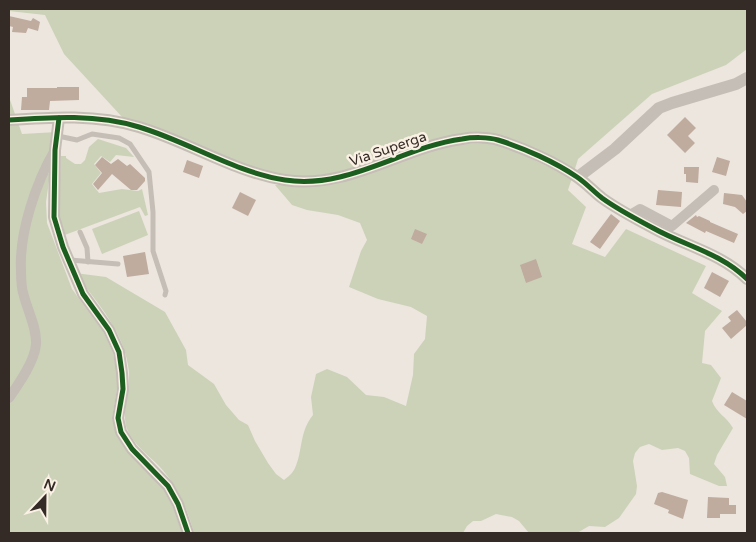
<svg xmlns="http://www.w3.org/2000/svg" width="756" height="542" font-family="'Varela Round',sans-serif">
<rect width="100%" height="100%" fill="#ece6de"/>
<g fill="#ccd2b8">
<path d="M9 9H747V49L726 65 652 94 578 159 574 172 497 136 337 174 280 180 123 118 64 54 45 15 9 11Z"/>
<path d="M9 97 22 134 57 132 46 173 50 174 46 202 47 223 72 289 104 333 113 353 117 373V389L112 419 163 489 173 507 182 533H9Z"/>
<path d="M98 139 126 148 134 157 116 155 110 162 101 156 94 164 101 173 92 184 99 193 122 189 138 191 142 189 148 215 145 216 140 207 62 236 58 217 61 156H66V158L75 164H81L85 160 89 147Z"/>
<path d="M496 142 572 178 568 190 586 207 572 244 605 257 626 229 706 266 692 293 722 311 705 331 702 363 711 365 721 378 712 401C717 414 726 416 733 428L717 455 714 464 725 477 727 486H719L690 474 689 458 685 451 678 448 662 450 649 444 640 447 635 453 633 461 637 486 636 494 619 518 605 527 589 526 577 533H529L519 521 512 517 496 514 481 521H473L467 526 463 533H194C187 508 178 486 159 466 148 455 133 444 127 429 121 413 130 390 129 372 125 332 98 304 75 273L106 277 165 312 186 350 188 365 214 384 226 405 239 420 248 425 255 441 268 463 276 474 284 480C288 477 293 473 295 468 303 451 299 432 313 415L311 397 316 374 327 369 347 377 366 395 384 397 406 406 413 375 414 354 425 339 427 316 411 307 378 299 349 287 361 251 367 240 360 223 338 215 307 210 292 205 275 185 339 180 443 146Z"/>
<path d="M139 211 148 235 102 254 92 229Z"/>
</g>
<g fill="#c0ab9f">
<path d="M9 16 31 21 33 18 40 22 38 31 28 28 26 33 12 32 13 27 9 26Z"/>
<path d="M57 87H79V100L50 101 49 110H21L22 97H27V88H57Z"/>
<path d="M685 117 696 128 688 136 695 143 685 153 667 135Z"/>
<path d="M102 157 111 164 118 159 127 166 130 164 145 178V181L137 190H131L112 174 98 190 93 184 102 173 95 165Z"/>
<path d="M717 157 730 161 726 176 712 172Z"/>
<path d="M187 160 203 166 199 178 183 172Z"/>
<path d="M684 167H699L698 183 686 182V174H684Z"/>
<path d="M658 190 682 192 681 207 656 205Z"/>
<path d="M240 192 256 200 248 216 232 208Z"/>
<path d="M724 193 742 195 747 202V211L743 214 735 207 723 204Z"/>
<path d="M611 214 620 221 600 249 590 242Z"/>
<path d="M696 215 697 217 699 216 710 221V222L738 234 734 243 706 231 705 233 686 223Z"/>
<path d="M415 229 427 234 422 244 411 239Z"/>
<path d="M145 252 149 274 127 277 123 256Z"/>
<path d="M536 259 542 277 526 283 520 265Z"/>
<path d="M712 272 729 281 720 297 704 288Z"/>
<path d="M737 310 747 322V325L731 339 722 328 731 321 728 317Z"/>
<path d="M732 392 747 401V419L724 405Z"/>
<path d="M662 492 688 500 683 519 668 513 669 510 654 504 658 493Z"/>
<path d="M708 497 729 498V505H736V514H720V518H707Z"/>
</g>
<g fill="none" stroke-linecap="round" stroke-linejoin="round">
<g stroke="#c5beb7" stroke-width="5">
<path d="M58 136 77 140 92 134 119 138 130 144 149 172 153 212V251L166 291 165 295"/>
<path d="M80 232 87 248 88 262"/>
<path d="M70 260 118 264"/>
</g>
<g stroke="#c5beb7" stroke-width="10">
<path d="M630 215 640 209 672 226 714 190"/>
<path d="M9 398C18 385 35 361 36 344 37 328 28 312 24 296 21 288 21 278 21 270 19 233 36 182 55 150"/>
</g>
<g stroke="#c5beb7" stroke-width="12">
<path d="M59 118 55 150 54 217 63 247 83 294 109 330 119 352 122 373 123 389 118 418 121 432 132 449 168 486 178 504 188 533"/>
<path d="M9 120C52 117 97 114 139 127 189 142 234 172 285 180 348 190 402 147 462 139 473 137 488 137 498 140 524 148 555 162 577 177 586 183 593 191 602 198 617 209 636 219 653 228 685 246 721 253 747 279"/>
<path d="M578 177 615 149 659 108 672 103 736 84 747 78"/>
</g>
<g stroke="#faf1e4" stroke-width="8">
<g id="cycleway">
<path d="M59 118 55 150 54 217 63 247 83 294 109 330 119 352 122 373 123 389 118 418 121 432 132 449 168 486 178 504 188 533"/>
<path d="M9 120C52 117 97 114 139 127 189 142 234 172 285 180 348 190 402 147 462 139 473 137 488 137 498 140 524 148 555 162 577 177 586 183 593 191 602 198 617 209 636 219 653 228 685 246 721 253 747 279"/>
</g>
</g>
<use href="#cycleway" stroke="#1b5e20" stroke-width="5"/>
</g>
<g text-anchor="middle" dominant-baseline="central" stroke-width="5" stroke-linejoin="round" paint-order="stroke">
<g font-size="14" fill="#352b26" stroke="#faf1e4">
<text transform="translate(388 149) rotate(-19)">Via Superga</text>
</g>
</g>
<rect width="756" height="542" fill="none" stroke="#352b26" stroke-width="20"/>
<g transform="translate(45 497) rotate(22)" stroke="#faf1e4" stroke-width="4" paint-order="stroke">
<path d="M0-4L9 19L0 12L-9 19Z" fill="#352b26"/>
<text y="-8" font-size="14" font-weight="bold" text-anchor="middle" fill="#352b26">N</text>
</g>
</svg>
